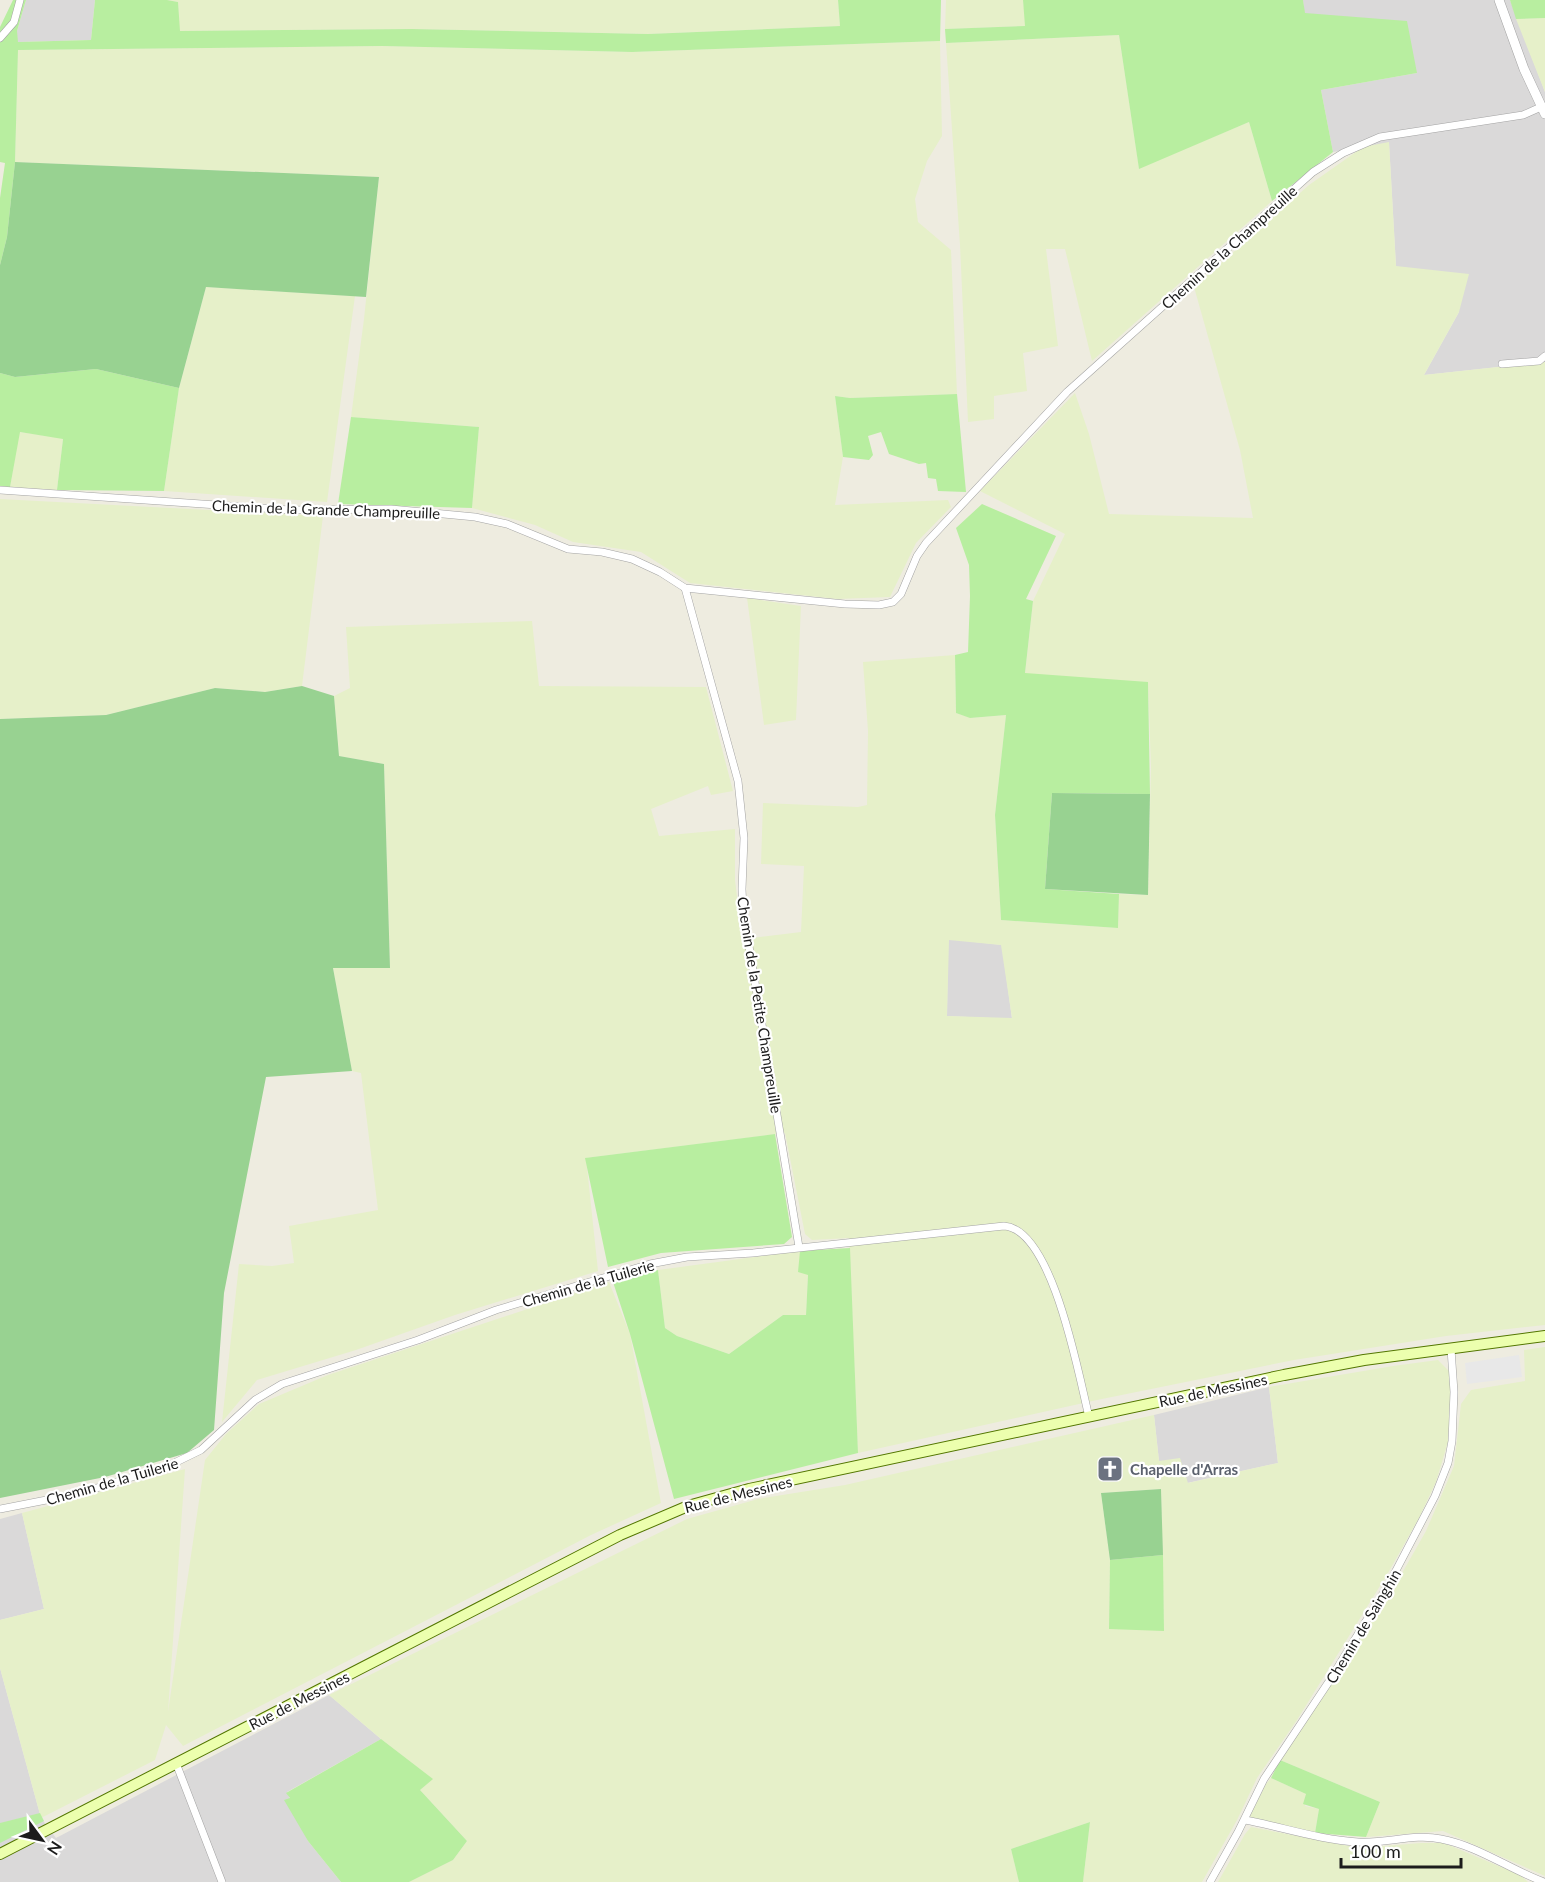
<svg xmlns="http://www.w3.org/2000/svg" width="1545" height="1882" font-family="Lato,sans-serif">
<rect width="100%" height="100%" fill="#eeece0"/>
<g fill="#dad9d9">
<path d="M26 0H95L91 40 17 42V31Z"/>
<path d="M1303 0H1510L1545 92V362L1424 375 1459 312 1396 266 1389 143 1333 152 1321 90 1417 73 1304 13Z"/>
<path d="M948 939 1002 945 1012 1019 947 1016Z"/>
<path d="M1269 1387 1278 1463 1187 1483 1159 1461 1154 1415Z"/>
<path d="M22 1513 44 1609 0 1620V1519Z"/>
<path d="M0 1668 41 1818 56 1838 329 1695 381 1739 287 1792 308 1841 341 1882H0Z"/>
</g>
<g fill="#e6f0c9" fill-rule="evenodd">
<path d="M167 0H838L840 26 648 34 412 29 179 31 178 2Z"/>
<path d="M946 0H1023L1026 26 945 29Z"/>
<path d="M1545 18V92L1516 19Z"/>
<path d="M1119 35 1139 168 1249 122 1272 201 1092 361 1065 249H1046L1058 346 1023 353 1027 391 994 396V419L968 422 960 245 946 43Z"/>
<path d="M940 41 942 136 927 161 915 199 918 222 951 250 957 394 850 398 835 396 843 457 835 505 948 500 951 507 916 543 890 597 837 599 690 583 641 552 573 542 535 525 472 508 479 427 351 417 364 319 379 177 15 162 18 50 382 46 632 52Z"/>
<path d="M1389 142 1396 266 1469 274 1459 312 1424 375 1545 362V1325L1446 1336 1294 1360 1097 1400 858 1453 849 1238 812 1240 805 1234 785 1133 586 1158 598 1271 455 1315 356 1350 257 1380 222 1422 239 1264 272 1266 294 1263 289 1226 378 1210 361 1073 352 1071 333 968 390 967 384 764 339 756 334 696 350 688 346 627 532 621 539 686 706 687 733 791 711 795 708 786 651 809 659 836 735 829V880L742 939 801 932 804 866 761 864 763 803 858 807 867 805 868 731 863 662 955 655 956 713 971 718 1006 715 995 815 1001 920 1118 928 1119 894 1148 895 1151 767 1148 683 1025 674 1033 601 1065 534 980 491 1075 393 1089 434 1109 514 1253 518 1240 450 1194 287 1309 185 1363 147ZM949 940 1001 945 1012 1018 947 1016Z"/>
<path d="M206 287 355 296 327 502 164 491 179 388Z"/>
<path d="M19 432 63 438 57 490 10 487Z"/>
<path d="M0 499 323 516 302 686 265 692 215 688 106 715 0 719Z"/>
<path d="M747 598 801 606 796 720 764 725Z"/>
<path d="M800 1251 808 1274 806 1315H783L729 1354 677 1336 665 1328 658 1270Z"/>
<path d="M609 1282 630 1334 661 1503 591 1535 183 1746 166 1725 155 1760 41 1818 0 1668V1620L44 1609 22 1513 185 1469 168 1712 205 1460 226 1434 259 1404 328 1375Z"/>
<path d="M1545 1347V1876L1443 1831 1366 1837 1380 1802 1280 1760 1393 1589 1426 1531 1454 1466 1461 1404 1471 1390 1525 1381 1524 1350Z"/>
<path d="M1438 1360 1450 1372 1451 1384 1448 1442 1436 1482 1419 1518 1388 1573 1297 1720 1257 1778 1237 1820 1202 1882H1083L1090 1822 1011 1849 1019 1882H409L453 1860 467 1841 420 1790 432 1779 381 1739 329 1695 687 1519 758 1499 845 1485 1154 1415 1159 1461 1180 1458 1188 1483 1278 1463 1269 1387 1393 1366ZM1161 1489 1164 1630 1109 1628 1110 1560 1101 1493Z"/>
<path d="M1271 1778 1306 1794 1305 1806 1319 1809 1315 1833 1251 1821 1250 1815 1266 1784Z"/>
<path d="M1251 1827 1359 1848 1421 1843H1444L1520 1875 1528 1882H1218L1245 1834Z"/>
</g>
<g fill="#b8eea0">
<path d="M13 0H26L17 31 18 42 91 40 95 0H167L178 2 180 31 412 29 648 34 840 26 838 0H941L940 41 632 52 382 46 18 50 15 162 7 237 0 265V198L5 163 0 162V27Z"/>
<path d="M1023 0H1303L1305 13 1407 21 1417 73 1321 90 1333 152 1272 201 1249 122 1139 169 1119 35 946 43 945 29 1025 26Z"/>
<path d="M1510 0H1545V18L1516 19Z"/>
<path d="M96 369 179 388 164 491 57 490 63 439 20 432 10 487 0 486V373L15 377Z"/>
<path d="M957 394 966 492 938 491 936 479 928 478 926 463 919 464 889 454 881 432 868 436 873 455 869 460 843 457 835 396 850 398Z"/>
<path d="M351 417 479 427 472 508 338 504Z"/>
<path d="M982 504 1056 536 1026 599 1033 601 1025 673 1148 682 1150 794 1052 793 1045 889 1119 894 1118 928 1001 920 995 815 1006 715 970 718 956 713 955 655 968 652 970 596 969 565 956 528Z"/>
<path d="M775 1134 792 1237 784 1244 661 1253 608 1267 585 1158Z"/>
<path d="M850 1248 858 1453 674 1499 630 1334 613 1282 658 1270 665 1328 677 1336 729 1354 783 1315H806L808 1275 798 1272 800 1251Z"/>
<path d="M1163 1555 1164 1631 1109 1629 1110 1560Z"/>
<path d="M381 1739 433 1779 420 1790 467 1841 453 1860 409 1882H341L308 1841 284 1800 290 1798 286 1793Z"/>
<path d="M1280 1760 1380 1802 1366 1837 1315 1833 1319 1809 1303 1804 1306 1794 1271 1778Z"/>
<path d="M40 1813 44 1821 0 1843V1823Z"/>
<path d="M1090 1822 1083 1882H1019L1011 1849Z"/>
</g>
<g fill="#98d291">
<path d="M15 162 379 177 366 297 206 287 179 388 96 369 15 377 0 373V265L7 237Z"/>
<path d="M302 686 334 696 339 756 384 764 390 968H333L352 1071 266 1077 224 1293 214 1430 187 1453 105 1477 0 1498V719L106 715 215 688 265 692Z"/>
<path d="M1052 793 1150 794 1148 895 1045 889Z"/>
<path d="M1161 1489 1163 1555 1110 1560 1101 1493Z"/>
</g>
<path fill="#e8e8e8" d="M1519 1355 1522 1377 1467 1384 1465 1363Z"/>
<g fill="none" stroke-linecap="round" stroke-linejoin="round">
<g stroke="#a3a3a3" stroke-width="8">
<g id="minor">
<path d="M0 38 14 22 20 0"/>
<path d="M1502 364 1539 361 1545 356"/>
<path d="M0 490 290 510 391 509 475 517 507 524 568 549 602 552 632 559 660 572 685 588 845 604 879 605 893 602 901 594 917 556 926 543 1067 392 1313 172 1343 153 1380 137 1523 115 1541 107"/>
<path d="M685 588 738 781 744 838 742 889 743 910 799 1247"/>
<path d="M0 1509 77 1494 168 1466 201 1450 255 1400 282 1384 418 1340 496 1310 650 1264 687 1257 753 1253 1004 1226C1053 1229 1079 1377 1089 1417"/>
<path d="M176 1763 222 1882"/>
<path d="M1245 1820C1283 1827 1320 1840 1358 1842 1386 1844 1414 1833 1441 1839 1478 1846 1509 1869 1544 1882"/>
<path d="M1210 1882 1238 1832 1264 1779 1328 1683 1390 1582 1435 1496 1448 1463 1452 1441 1454 1392 1451 1349"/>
</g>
</g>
<g stroke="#a3a3a3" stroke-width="10">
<path id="tertiary" d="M1499 0 1524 69 1545 114"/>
</g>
<g stroke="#537600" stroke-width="12">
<path id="secondary" d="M0 1854 620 1535 688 1506 749 1489 1284 1375 1364 1360 1545 1336"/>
</g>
<use href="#minor" stroke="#fff" stroke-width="7"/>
<use href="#tertiary" stroke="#fff" stroke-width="9"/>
<use href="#secondary" stroke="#ecffae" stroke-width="10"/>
</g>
<defs>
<g id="church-square" transform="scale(1.35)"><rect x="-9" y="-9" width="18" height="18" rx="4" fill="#6b7280" stroke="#fff"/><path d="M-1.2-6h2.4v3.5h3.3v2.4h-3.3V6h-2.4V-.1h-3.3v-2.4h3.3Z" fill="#fff"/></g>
</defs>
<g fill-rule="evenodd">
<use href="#church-square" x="1110" y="1469"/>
</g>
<g text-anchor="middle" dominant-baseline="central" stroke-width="4.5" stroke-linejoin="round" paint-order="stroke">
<g font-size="15" fill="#1c1c1c" stroke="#fff">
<text transform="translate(1229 247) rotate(-42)">Chemin de la Champreuille</text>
<text transform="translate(326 509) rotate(2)">Chemin de la Grande Champreuille</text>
<text transform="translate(760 1005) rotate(81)">Chemin de la Petite Champreuille</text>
<text transform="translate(588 1283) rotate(-16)">Chemin de la Tuilerie</text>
<text transform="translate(1213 1390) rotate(-12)">Rue de Messines</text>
<text transform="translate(112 1481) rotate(-16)">Chemin de la Tuilerie</text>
<text transform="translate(738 1494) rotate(-14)">Rue de Messines</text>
<text transform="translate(1363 1626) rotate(-59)">Chemin de Sainghin</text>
<text transform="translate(299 1700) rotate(-27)">Rue de Messines</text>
</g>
<g font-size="15" font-weight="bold" fill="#5b616d" stroke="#fff" text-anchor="start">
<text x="1130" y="1469">Chapelle d'Arras</text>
</g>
</g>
<g transform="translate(42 1840) rotate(123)" stroke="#ffffff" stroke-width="4.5" paint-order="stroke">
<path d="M0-4.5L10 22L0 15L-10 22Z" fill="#1c1c1c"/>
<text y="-9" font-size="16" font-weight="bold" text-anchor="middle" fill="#1c1c1c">N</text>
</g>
<path d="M1341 1858v9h120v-9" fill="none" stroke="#1c1c1c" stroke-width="3"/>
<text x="1350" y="1858" font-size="18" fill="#1c1c1c" stroke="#ffffff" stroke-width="4.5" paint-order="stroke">100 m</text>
</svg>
